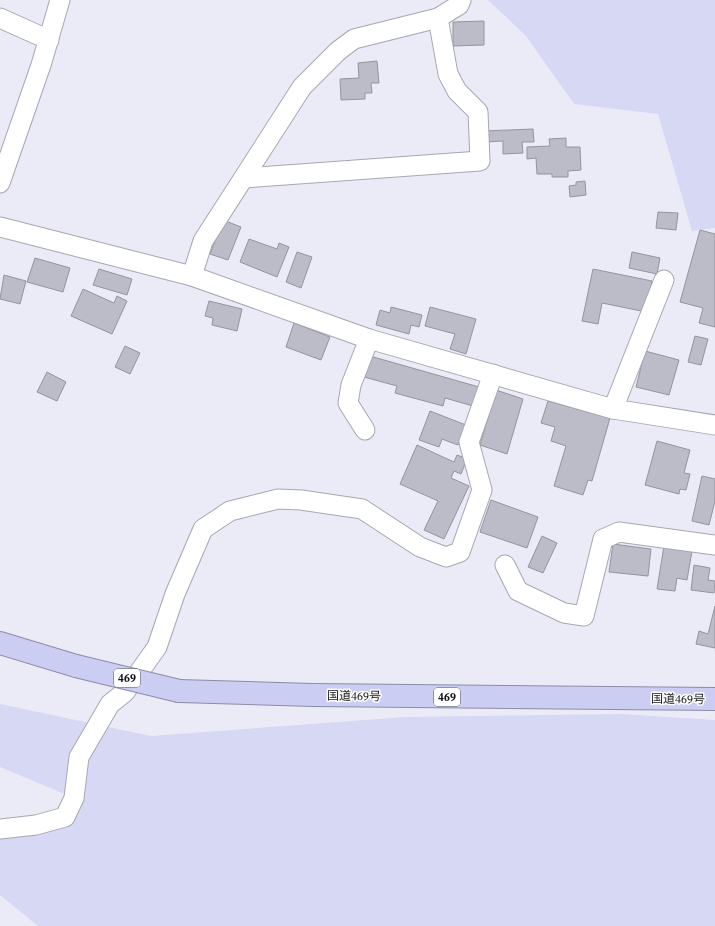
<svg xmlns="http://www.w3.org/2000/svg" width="715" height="926" font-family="'Source Serif 4','Noto Sans JP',serif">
<rect width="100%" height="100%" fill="#ebebf7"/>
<g fill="#d7d8f3">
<path d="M488 0H715V228L692 231 658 114 574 104 526 36Z"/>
<path d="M0 704 151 736 405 717 621 714 715 720V926H38L0 895V825L58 819 74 798 0 767Z"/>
</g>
<g fill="#bbbcc7" stroke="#93949e">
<path d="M484 21V45L453 46V22Z"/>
<path d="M377 61 379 83H371L372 93H365V99L341 100 340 79 359 78 358 63Z"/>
<path d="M533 129 534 142H522L523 153 503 154V141L485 142 484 131Z"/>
<path d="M566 138V147H580L581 170 568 171V177H552V174H537L536 158 527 159V147L550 146 549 139Z"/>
<path d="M585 181 586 195 570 197 569 186 576 185V182Z"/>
<path d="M658 212 678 213 676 230 656 228Z"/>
<path d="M223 220 241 227 228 260 210 254Z"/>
<path d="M700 230 715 234V327L699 323 703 308 680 302Z"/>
<path d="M249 239 277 249 279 243 289 247 277 277 240 262Z"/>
<path d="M297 252 312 257 301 288 286 282Z"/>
<path d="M632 252 660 258 657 274 629 268Z"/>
<path d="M35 258 70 268 63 292 27 282Z"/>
<path d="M99 269 132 279 127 295 93 285Z"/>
<path d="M593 269 652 281 646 312 602 303 598 324 582 321Z"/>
<path d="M4 275 26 281 20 304 0 299Z"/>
<path d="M83 289 114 303 117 296 127 301 112 334 71 316Z"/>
<path d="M209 301 242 309 237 331 212 325 213 318 205 316Z"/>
<path d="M391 307 422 315 419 327 411 325 409 334 376 325 380 310 390 313Z"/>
<path d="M430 307 476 319 466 354 450 349 455 334 425 326Z"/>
<path d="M294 323 330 337 321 360 286 347Z"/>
<path d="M695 336 708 339 701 365 688 362Z"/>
<path d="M125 346 140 353 130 374 115 367Z"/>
<path d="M645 351 679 360 669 395 636 387Z"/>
<path d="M370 356 479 387 473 406 445 398 443 406 395 393 397 386 364 377Z"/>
<path d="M47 372 66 382 57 401 37 392Z"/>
<path d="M496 390 523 399 507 454 480 445Z"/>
<path d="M548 401 610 418 592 481 588 480 583 495 554 486 566 446 551 441 555 427 541 423Z"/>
<path d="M430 411 466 425 458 445 442 439 439 447 419 440Z"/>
<path d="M657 441 690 450 684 473 690 474 686 490 680 489 679 494 645 485Z"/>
<path d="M417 445 454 462 457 455 467 459 461 474 454 471 451 478 469 486 444 539 424 530 438 501 400 484Z"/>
<path d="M702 476 715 479V501L709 525 692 521Z"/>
<path d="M491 500 538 517 527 548 480 532Z"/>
<path d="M542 536 557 543 543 573 528 567Z"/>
<path d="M613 544 651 549 648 576 609 572Z"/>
<path d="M664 546 692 551 687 580 677 578 675 591 657 589Z"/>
<path d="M694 565 710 568 708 580 715 581 714 593 691 590Z"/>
<path d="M715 606V648L696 644 699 631 708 634Z"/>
</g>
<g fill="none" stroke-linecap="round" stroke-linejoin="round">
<g stroke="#a6a7b2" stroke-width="21">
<g id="minor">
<path d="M0 18 49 40"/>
<path d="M244 178 480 161 478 112 457 91 448 74 438 18"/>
<path d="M0 183 41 65 60 0"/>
<path d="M0 227 192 276 369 339 613 409 715 425"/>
<path d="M192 276 203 241 302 87 338 51 354 39 438 18 459 5 461 0"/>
<path d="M613 409 664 280"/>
<path d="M365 430 348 403 351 385 369 339"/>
<path d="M505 565 518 591 564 613 584 616 603 539 619 532 715 545"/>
<path d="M0 829 36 825 65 817 74 798 79 757 110 704 125 692 157 647 175 594 203 529 230 511 278 499 301 500 362 509 420 547 446 557 460 552 482 490 469 442 493 374"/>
</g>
</g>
<g stroke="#8b8da6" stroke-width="24">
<g id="highway">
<path d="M0 643 76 666"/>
<path d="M179 691 313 695 715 699"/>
</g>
</g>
<use href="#minor" stroke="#fff" stroke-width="19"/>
<use href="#highway" stroke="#cbcdf2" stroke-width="22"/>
<g stroke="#8b8da6" stroke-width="24" stroke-linecap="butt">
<path id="highway-bridge" d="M76 666 179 691"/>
</g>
<use href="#highway-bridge" stroke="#cbcdf2" stroke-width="22"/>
</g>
<g text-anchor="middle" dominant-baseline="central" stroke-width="3" stroke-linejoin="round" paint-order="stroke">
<g fill="#fff" stroke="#5a5b5d" stroke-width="1">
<rect x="114" y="669" width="26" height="18" rx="3"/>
<rect x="434" y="688" width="26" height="18" rx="3"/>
</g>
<g font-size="11" font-weight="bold" fill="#141518">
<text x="127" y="678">469</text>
<text x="447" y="697">469</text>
</g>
<g font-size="12" fill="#141518" stroke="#fff">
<text transform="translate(354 696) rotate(1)">国道469号</text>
<text transform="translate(678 699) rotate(1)">国道469号</text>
</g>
</g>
</svg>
